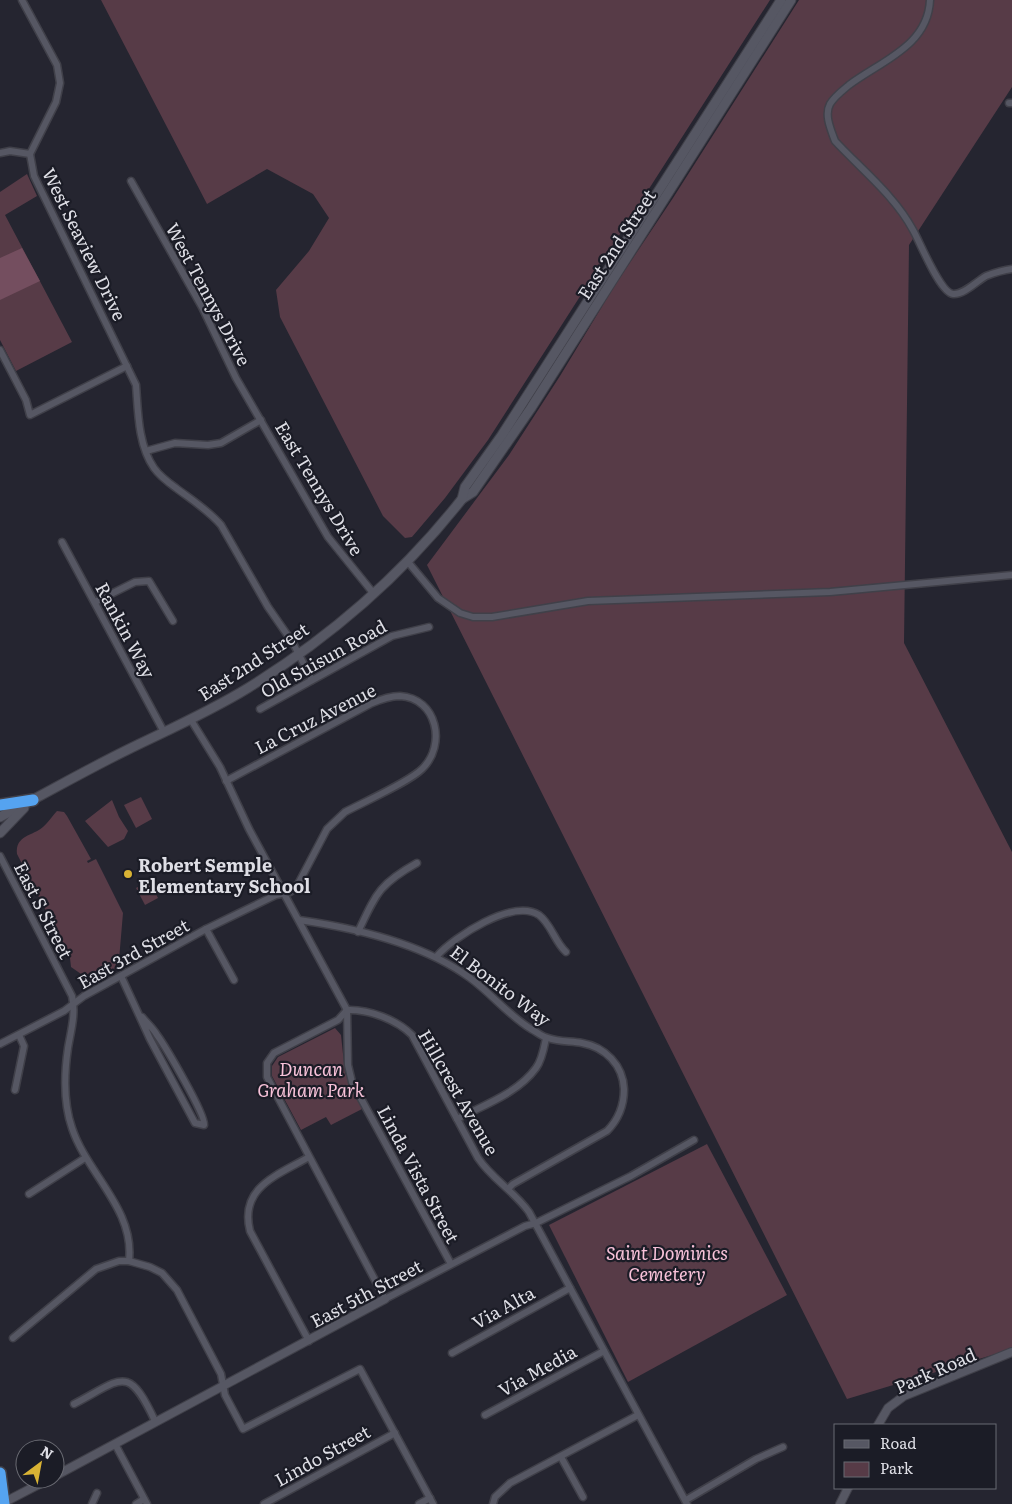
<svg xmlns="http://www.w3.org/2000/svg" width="1012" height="1504" font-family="Literata,serif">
<rect width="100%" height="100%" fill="#252530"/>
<g fill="#573b47">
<path d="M101 0H770L488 440 445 498 412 537 405 538 383 516 280 317 276 290 309 251 329 218 313 194 267 169 207 204Z"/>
<path d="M799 0H1012V87L909 245 904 643 1012 852V1349L847 1399 427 565 509 455 560 376 615 285 673 198Z"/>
<path d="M27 174 37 196 5 215 72 342 16 371 0 340V192Z"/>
<path d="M141 797 152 819 136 828 124 805Z"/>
<path d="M112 800 119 817 128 831 124 839 108 847 85 821Z"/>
<path d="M57 811 64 812 67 816 91 859 87 861 88 863 96 859 123 913 119 960 121 967 87 984 84 980V976L71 967 70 958 17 854C15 835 33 836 43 827 49 822 52 816 57 811Z"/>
<path d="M149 881 158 898 145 905 136 888Z"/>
<path d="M335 1028 341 1035 345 1073 362 1109 331 1125 326 1117 301 1130 272 1076V1066L278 1057Z"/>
<path d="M707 1144 787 1295 628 1382 549 1225Z"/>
</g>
<path fill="#744e5f" d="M22 248 40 281 0 300V258Z"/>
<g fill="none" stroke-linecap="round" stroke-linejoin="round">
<g stroke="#404049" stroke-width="9">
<g id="minor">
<path d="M22 0 57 65 60 83 56 102 30 154 34 176 136 385C138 411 138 445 154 468 159 475 169 483 176 488 192 500 208 510 221 525L268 607 293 643 312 680"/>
<path d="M930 0C928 46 881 61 849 85 843 90 834 97 830 104 824 115 831 130 835 141 861 169 895 196 913 230 920 242 940 293 953 294 964 295 977 281 986 276 994 273 1004 270 1012 269"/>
<path d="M1009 103H1012"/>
<path d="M0 153 10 151 30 154"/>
<path d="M131 181 202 307 236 378 328 537 374 594"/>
<path d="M0 350 26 400 30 415 127 366"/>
<path d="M146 451 175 443 208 445 221 443 261 420"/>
<path d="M62 542 164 732"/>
<path d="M408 562 438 598 460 613 473 617H492L588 601 830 592 1012 575"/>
<path d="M95 602 135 582 149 581 173 621"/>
<path d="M260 709 392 636 429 627"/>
<path d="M191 720 220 767 249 829 347 1010C369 1009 397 1020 412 1035L478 1158C492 1179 514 1191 529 1212L687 1504"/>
<path d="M0 856 72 996C76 1014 71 1030 68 1048 64 1075 63 1102 72 1128 87 1174 135 1209 129 1261"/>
<path d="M299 920C355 928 424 944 470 978 492 994 508 1015 531 1029 537 1032 542 1037 548 1038 559 1042 571 1041 582 1043 605 1047 623 1065 624 1089 624 1105 618 1120 607 1131L513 1184 509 1188"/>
<path d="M206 929 234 980"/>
<path d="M358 932C376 894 379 884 417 863"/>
<path d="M437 956C454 937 513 898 539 915 551 924 555 942 566 952"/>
<path d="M121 976 150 1039 195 1123 204 1125C207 1117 165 1046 157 1035 153 1028 147 1023 142 1017"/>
<path d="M347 1010 338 1020 274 1053 267 1063V1077L385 1299 525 1226 536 1223 631 1176 694 1140"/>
<path d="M347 1010 348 1065 352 1082 451 1264"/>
<path d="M0 1044 64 1011 84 996 206 929 276 895 290 892 296 888 327 829 345 812C364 802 409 782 422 769 447 745 437 698 400 696 389 696 379 700 370 704L226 781"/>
<path d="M15 1090 24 1046 19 1035"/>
<path d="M457 1119C484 1105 518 1093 536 1068 542 1060 544 1048 546 1038"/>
<path d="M29 1194 85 1158"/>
<path d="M13 1338 96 1269 119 1261H129L150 1267 162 1273 177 1290 221 1374 225 1395 243 1429 360 1369 433 1504"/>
<path d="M309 1341 250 1231C239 1187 278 1175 309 1157"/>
<path d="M452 1353 570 1288"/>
<path d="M74 1404C122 1379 128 1363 155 1421"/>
<path d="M485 1415 604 1351"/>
<path d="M115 1444 147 1504"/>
<path d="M561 1457 583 1497"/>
<path d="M686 1500 756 1459 783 1447"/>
<path d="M92 1504 97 1493"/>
<path d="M136 1504 144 1499"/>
<path d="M264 1504 395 1433"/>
<path d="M419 1504 430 1498"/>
<path d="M493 1504 495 1497 510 1483 638 1415"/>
</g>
</g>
<g stroke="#404049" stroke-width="10">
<g id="tertiary">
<path d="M878 1425 888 1408 904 1396 1012 1352"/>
<path d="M55 1476 385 1299"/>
<path d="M1 1504 49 1479"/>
<path d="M840 1504 848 1488"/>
</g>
</g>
<g stroke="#404049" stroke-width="11">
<g id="secondary">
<path d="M462 499 473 492 531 408 791 0"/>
<path d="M0 817C43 795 84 771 127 750 168 730 209 712 248 688 329 638 403 574 462 499L465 487 502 435 781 0"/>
<path d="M0 833 24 808"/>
</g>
</g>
<g stroke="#404049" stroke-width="14">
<g id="motorway">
<path d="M0 805 33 800"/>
<path d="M0 1473 4 1504"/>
</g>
</g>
<use href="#minor" stroke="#565763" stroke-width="6"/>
<use href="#tertiary" stroke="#565763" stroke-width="8"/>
<use href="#secondary" stroke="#565763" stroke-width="9"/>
<use href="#motorway" stroke="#55a3f0" stroke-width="11"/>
</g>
<circle fill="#d9b334" stroke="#1b1c26" stroke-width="2" cx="128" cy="874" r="5"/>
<g text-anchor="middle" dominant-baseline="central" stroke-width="4.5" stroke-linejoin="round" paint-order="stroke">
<g font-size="18" fill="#dedee5" stroke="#1b1c26">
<text transform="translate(85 244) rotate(64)">West Seaview Drive</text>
<text transform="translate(616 244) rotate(-57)">East 2nd Street</text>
<text transform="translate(209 294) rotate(62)">West Tennys Drive</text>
<text transform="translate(320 488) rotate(59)">East Tennys Drive</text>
<text transform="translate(126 630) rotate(62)">Rankin Way</text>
<text transform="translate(323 658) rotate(-29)">Old Suisun Road</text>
<text transform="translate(253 661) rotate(-33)">East 2nd Street</text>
<text transform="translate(315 718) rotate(-27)">La Cruz Avenue</text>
<text transform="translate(44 910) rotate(63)">East S Street</text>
<text transform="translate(133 953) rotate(-29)">East 3rd Street</text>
<text transform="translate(501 985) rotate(37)">El Bonito Way</text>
<text transform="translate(459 1092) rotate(60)">Hillcrest Avenue</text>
<text transform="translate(419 1174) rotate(62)">Linda Vista Street</text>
<text transform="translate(366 1293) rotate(-28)">East 5th Street</text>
<text transform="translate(503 1307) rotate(-29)">Via Alta</text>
<text transform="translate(537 1370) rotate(-29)">Via Media</text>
<text transform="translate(935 1370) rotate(-24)">Park Road</text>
<text transform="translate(322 1455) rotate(-29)">Lindo Street</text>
</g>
<g font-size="18" font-weight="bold" fill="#dedee5" stroke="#1b1c26" text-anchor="start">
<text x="138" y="864">Robert Semple<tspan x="138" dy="21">Elementary School</tspan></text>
</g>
<g font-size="18" font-style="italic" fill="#f8c2d9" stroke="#1b1c26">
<text x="311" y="1068">Duncan<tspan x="311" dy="21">Graham Park</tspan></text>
<text x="667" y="1252">Saint Dominics<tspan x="667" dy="21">Cemetery</tspan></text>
</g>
</g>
<rect x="834" y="1424" width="162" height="65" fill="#1b1c26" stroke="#696a72"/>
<rect x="844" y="1440" width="25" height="8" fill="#565763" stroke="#696a72"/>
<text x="880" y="1449" font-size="15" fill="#dedee5">Road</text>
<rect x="844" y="1462" width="25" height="15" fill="#573b47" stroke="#696a72"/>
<text x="880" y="1474" font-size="15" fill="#dedee5">Park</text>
<g transform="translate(40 1464) rotate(32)"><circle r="24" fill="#1b1c26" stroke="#696a72"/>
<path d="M0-4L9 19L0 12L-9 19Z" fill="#d9b334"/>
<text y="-8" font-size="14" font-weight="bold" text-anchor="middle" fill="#dedee5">N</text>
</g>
</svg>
